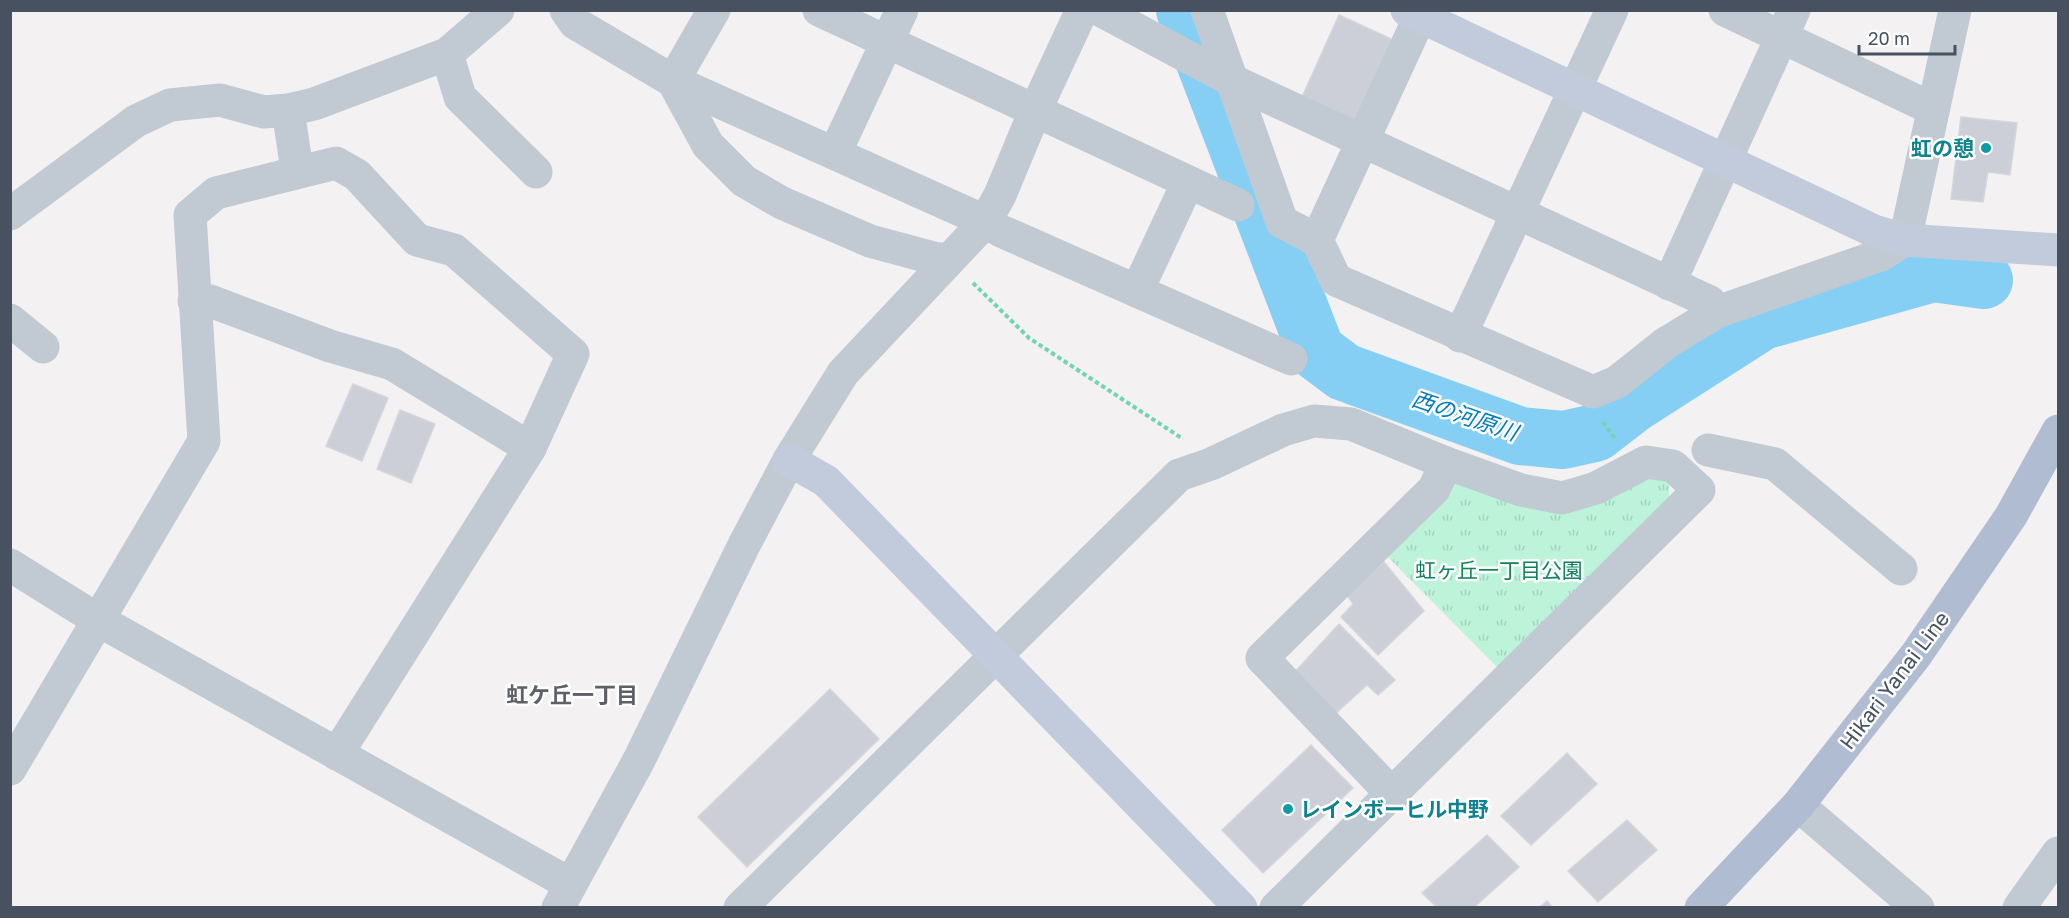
<svg xmlns="http://www.w3.org/2000/svg" width="2069" height="918" font-family="'Golos Text','Noto Sans JP',sans-serif">
<defs>
<pattern id="park-tufts" width="24" height="20" patternUnits="userSpaceOnUse" patternTransform="scale(1.5)"><rect width="24" height="20" fill="#bdf3d9"/><path d="M3 7l-1-3M5 7V3M7 7l1-3M15 17l-1-3M17 17v-4M19 17l1-3" fill="none" stroke="#a4d2bd"/></pattern>
</defs>
<rect width="100%" height="100%" fill="#f3f1f1"/>
<path fill="url(#park-tufts)" d="M1656 472 1669 483V503L1498 668 1385 554 1456 482 1528 505Z"/>
<g fill="none" stroke-linecap="round" stroke-linejoin="round">
<path stroke="#86cff4" stroke-width="58" d="M1185 10 1316 351 1344 372 1520 436 1563 440 1595 433 1634 403 1762 321 1933 273 1984 280"/>
</g>
<g fill="#cccfd7" stroke="#d4d6dd" stroke-width="1.5">
<path d="M1339 15 1396 41 1359 122 1302 97Z"/>
<path d="M1961 117 2017 123 2010 175 1988 172 1983 202 1951 199Z"/>
<path d="M353 384 388 398 362 461 326 446Z"/>
<path d="M400 410 435 424 411 483 377 469Z"/>
<path d="M1384 562 1424 611 1378 655 1341 617 1353 604 1347 595Z"/>
<path d="M1339 624 1395 680 1378 695 1367 685 1335 714 1293 674Z"/>
<path d="M830 689 879 739 747 867 698 817Z"/>
<path d="M1311 745 1353 788 1263 873 1222 830Z"/>
<path d="M1567 753 1597 784 1531 845 1501 816Z"/>
<path d="M1627 820 1657 850 1598 902 1568 871Z"/>
<path d="M1487 835 1519 867 1473 908H1438L1422 893Z"/>
<path d="M1547 901 1553 908H1539Z"/>
</g>
<g fill="none" stroke-linecap="round" stroke-linejoin="round">
<g stroke="#72d4b0" stroke-width="4" stroke-dasharray="4.5 3" stroke-linecap="butt">
<path d="M973 283 1029 338 1183 439"/>
<path d="M1603 422 1616 440"/>
</g>
<g stroke="#c1c9d3" stroke-width="33">
<path d="M566 10 575 23 673 81 708 145 744 181 782 203 870 241 933 258 949 260"/>
<path d="M714 10 673 81 969 214 1001 231 1291 359"/>
<path d="M819 10 1238 205"/>
<path d="M1100 10 1231 80 1710 302 1717 312"/>
<path d="M1207 10 1282 222 1317 240 1423 10"/>
<path d="M1725 10 1933 109"/>
<path d="M447 54 460 97 536 172"/>
<path d="M288 110 297 170"/>
<path d="M835 153 902 10"/>
<path d="M10 214 136 121 170 105 220 100 264 112 288 110 314 104 447 54 498 10"/>
<path d="M1317 240 1336 280 1593 392 1617 382 1666 343 1717 312 1881 255 1905 240 1955 10"/>
<path d="M1669 284 1794 10"/>
<path d="M1137 291 1188 182"/>
<path d="M194 301H210L330 346 392 364 530 448"/>
<path d="M10 320 43 347"/>
<path d="M1460 336 1612 10"/>
<path d="M1708 450 1775 464 1901 569"/>
<path d="M10 565 98 620 570 884"/>
<path d="M10 769 204 441 190 215 216 193 336 163 357 175 417 240 454 250 573 354 530 448 337 754"/>
<path d="M1393 795 1262 658 1434 489 1446 463"/>
<path d="M1798 805 1918 908"/>
<path d="M558 908 639 760 744 545 789 460 815 418 843 373 985 222 1000 195 1035 111 1082 10"/>
<path d="M740 908 1179 475 1211 464 1283 430 1314 421 1351 424 1446 463 1521 490 1562 498 1596 488 1646 462 1673 466 1699 490 1276 908"/>
<path d="M2019 908 2058 853"/>
</g>
<g stroke="#c2cbdb" stroke-width="33">
<path d="M1407 10 1874 231 1905 240 2058 250"/>
<path d="M789 460 826 481 1241 908"/>
</g>
<path stroke="#afbcd1" stroke-width="33" d="M1701 908 1798 805 1916 655 2011 516 2058 431"/>
</g>
<g fill="#0f9aa8" stroke="#fff" stroke-width="2">
<circle cx="1986" cy="148" r="6"/>
<circle cx="1288" cy="809" r="6"/>
</g>
<g text-anchor="middle" dominant-baseline="central" stroke-width="5" stroke-linejoin="round" paint-order="stroke">
<g font-size="21" font-weight="bold" fill="#0d838f" stroke="#fff" text-anchor="end">
<text x="1974" y="148">虹の憩</text>
<text x="1300" y="809" text-anchor="start">レインボーヒル中野</text>
</g>
<g font-size="21" fill="#108358" stroke="#fff">
<text x="1499" y="570">虹ヶ丘一丁目公園</text>
</g>
<g font-size="21" fill="#475160" stroke="#fff">
<text transform="translate(1894 680) rotate(-53)">Hikari Yanai Line</text>
</g>
<g font-size="22" font-style="italic" fill="#007bba" stroke="#fff">
<text transform="translate(1465 415) rotate(19)">西の河原川</text>
</g>
<g font-size="22" font-weight="bold" fill="#5d6066" stroke="#fff">
<text x="572" y="694">虹ケ丘一丁目</text>
</g>
</g>
<rect width="2069" height="918" fill="none" stroke="#475160" stroke-width="24"/>
<path d="M1859 45v9h96v-9" fill="none" stroke="#475160" stroke-width="3"/>
<text x="1868" y="45" font-size="18" fill="#475160" stroke="#ffffff" stroke-width="4.5" paint-order="stroke">20 m</text>
</svg>
